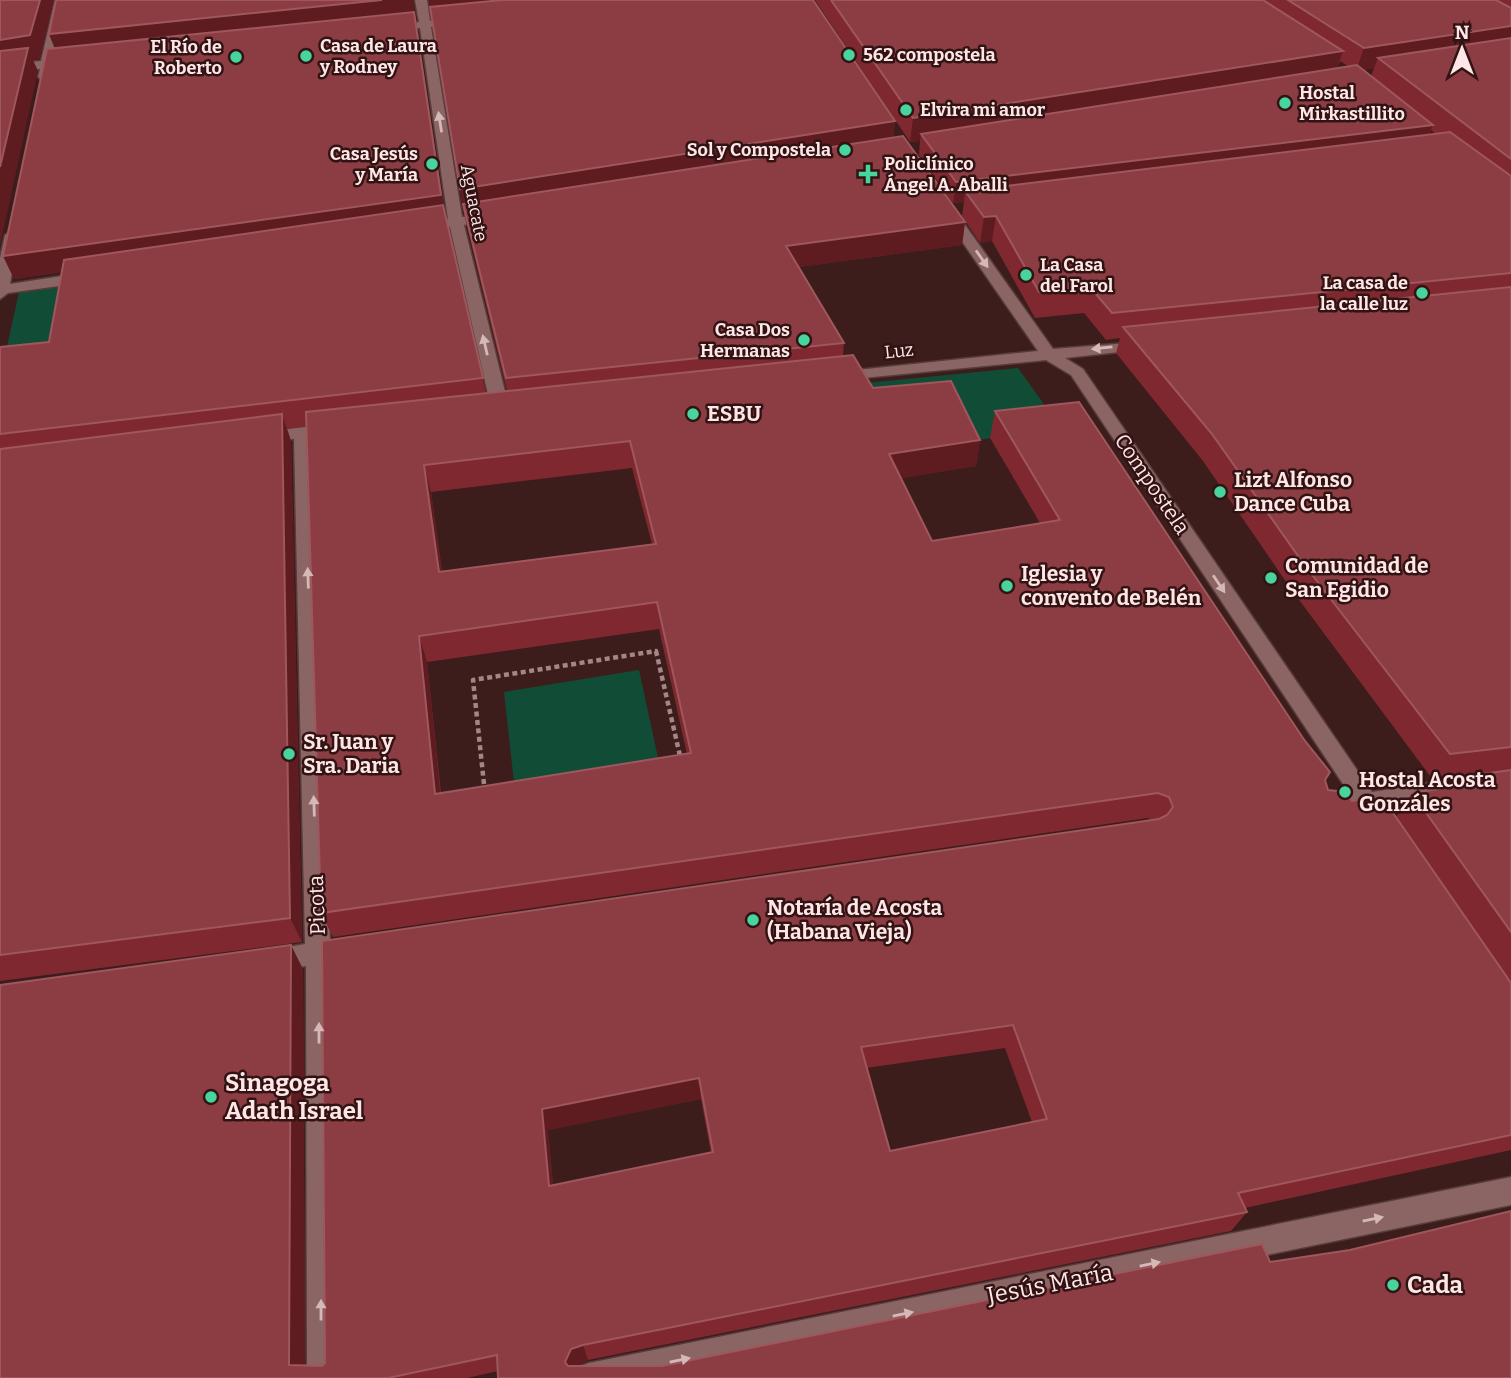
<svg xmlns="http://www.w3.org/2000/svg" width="1511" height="1378" font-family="Bitter,serif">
<rect width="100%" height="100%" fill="#3c1d1c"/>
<g fill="#114d36">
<path d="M76 284 61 368 1 375 19 292Z"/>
<path d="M1018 368 1061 428 964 442 815 388Z"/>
<path d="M639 670 658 758 514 782 504 692Z"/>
</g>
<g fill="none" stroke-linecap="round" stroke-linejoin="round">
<g stroke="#573c3c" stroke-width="3">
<g id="street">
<path d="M55 0H67L54 60 72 58 78 62 76 65 52 68 50 77 44 81 38 77 40 69 0 73V65L41 61Z"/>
<path d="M415 0H427L430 21 459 18 465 21 431 27 462 217 493 212 500 216 464 225 510 412 501 417 492 412 450 227 421 232 414 228 448 219 420 28 390 31 384 28 419 22Z"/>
<path d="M948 207 953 208 1053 349 1153 341 1155 344 1147 349 1065 358 1083 369 1372 792 1436 782 1444 785 1447 791 1444 797 1383 808 1392 823 1389 830C1373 835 1369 824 1361 812L1349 810 1346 803 1351 796 1071 375 1046 360 832 381 830 377 838 372 1038 351 941 211Z"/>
<path d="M12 231 19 235 10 284 88 272 96 277 88 282 8 293 0 299V258L5 235Z"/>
<path d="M333 424 342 429 339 433 312 437 330 941 348 938 357 941 360 949 357 957 331 962 337 1378H307L306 966 269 971 260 968 257 960 260 952 305 944 294 439 260 442 251 437 260 432Z"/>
<path d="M1511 1177V1205L665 1378H574L578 1367 589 1363Z"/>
</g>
</g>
<path stroke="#a28786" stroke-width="4.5" stroke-dasharray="5 3.5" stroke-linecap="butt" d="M656 651 683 769 486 803 473 680Z"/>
<use href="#street" fill="#8b6563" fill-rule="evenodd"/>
</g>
<path fill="#7f2830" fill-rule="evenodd" d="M412 0 444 207 486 393 507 391 464 214 429 0H813L895 121 893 137 965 222 962 245 799 267 844 343 843 356 873 388 980 440 976 466 901 478 932 541 1040 523 990 438 995 411 1325 781 1328 790 1352 801 1396 817 1412 793 1460 786 1467 776 1477 775 1433 780 1291 589 1203 461 1116 353 1120 338 1106 340 1084 313 1035 318 992 241 980 243 962 216 964 202 953 203 919 155 920 141 910 142 815 0H1511V1150L1245 1208 1247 1212 1231 1231 588 1360 577 1365V1366H662L1270 1262 1511 1378 498 1371 467 1378H0L303 969 305 1365 322 1366 325 1363 322 941 1151 820 1148 818 333 937 321 913 306 426 287 429 291 441 302 942 0 981V347L49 342 62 272 14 279ZM1340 61 1348 66 1337 68ZM1374 68 1371 76 1364 70ZM1431 130 1436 134 1429 135ZM632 468 652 544 442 571 431 492ZM659 629 687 754 441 793 427 662ZM1005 1048 1032 1122 890 1151 866 1068ZM701 1099 711 1153 553 1185 548 1130Z"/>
<g fill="#5e1b20">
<path d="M40 0H54L40 59 33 60 38 71 0 246V40Z"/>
<path d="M382 0H413L445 217 14 279 3 256 58 57 49 34Z"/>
<path d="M429 0H608L432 18Z"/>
<path d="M1511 26V47L1378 58 1374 68 1356 71 1364 48Z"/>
<path d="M1343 51 1335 74 921 134 920 141 910 142 913 118Z"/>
<path d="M895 121 893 145 463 204 464 214 460 189Z"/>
<path d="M1433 125 1425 145 965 191 964 202 953 203 956 182Z"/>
<path d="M996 216 992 241 980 243 984 217Z"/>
<path d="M965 222 962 245 785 269 786 246Z"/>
<path d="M282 414 291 441 302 942 290 918Z"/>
<path d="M980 440 976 466 887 481 889 454Z"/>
<path d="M424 465 431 492 445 598 439 572Z"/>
<path d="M419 636 427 662 443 819 435 794Z"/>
<path d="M291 945 303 969 305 1378 289 1365Z"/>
<path d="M699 1078 701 1099 548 1130 555 1205 549 1186 542 1109Z"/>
<path d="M583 1345 588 1360 577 1365 572 1377 565 1362 571 1349Z"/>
</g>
<g fill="#8c3d43" stroke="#9e575c" stroke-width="2" fill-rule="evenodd">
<path d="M0 0H40L30 35 0 40Z"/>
<path d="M56 0H382L49 34Z"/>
<path d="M502 0H813L895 121 460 189 430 7Z"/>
<path d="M831 0H1263L1343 51 913 118Z"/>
<path d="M1288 0H1496L1511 8V26L1364 48Z"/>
<path d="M414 12 441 195 3 256 47 49Z"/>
<path d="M1511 38V159L1378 58Z"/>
<path d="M28 48 0 167V51Z"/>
<path d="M1357 65 1433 125 956 182 921 134Z"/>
<path d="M1450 132 1511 176V273L1112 313 1090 287 1039 292 996 216 984 217 965 191Z"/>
<path d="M903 136 965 222 786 246 844 343 506 378 463 204Z"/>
<path d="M443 205 483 378 0 434V347L49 342 64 260Z"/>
<path d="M1511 287V747L1450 754 1303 563 1212 434 1123 327Z"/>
<path d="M853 355 873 388 951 381 980 440 889 454 932 541 1060 520 995 411 1079 402 1305 741 1330 772 1325 780 1328 790 1346 792 1352 801 1382 797 1511 983V1135L1238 1193 1247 1212 583 1345 571 1349 565 1362 568 1366H662L1262 1244 1270 1262 1350 1250 1511 1211V1378H498L497 1355 388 1378H0V985L291 945 289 1365 322 1366 325 1363 322 941 1159 819 1167 815 1173 807 1169 797 1158 793 321 913 306 412ZM630 441 656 544 439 572 424 465ZM657 602 691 753 435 794 419 636ZM1013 1025 1047 1119 890 1151 861 1047ZM699 1078 713 1152 549 1186 542 1109Z"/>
<path d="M282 414 290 918 0 955V449Z"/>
<path d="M1511 770V932L1412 793 1473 784 1467 776Z"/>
</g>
<defs><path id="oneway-solid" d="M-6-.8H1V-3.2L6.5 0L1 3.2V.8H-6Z" transform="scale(1.75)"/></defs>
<g fill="#d5b9b8">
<use href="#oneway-solid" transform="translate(440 122) rotate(-99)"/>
<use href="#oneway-solid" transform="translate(982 259) rotate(55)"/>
<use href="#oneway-solid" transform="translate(485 345) rotate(-103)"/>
<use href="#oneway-solid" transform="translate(1102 348) rotate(174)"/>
<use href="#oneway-solid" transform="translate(308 578) rotate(-92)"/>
<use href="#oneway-solid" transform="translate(1219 584) rotate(56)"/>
<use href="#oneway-solid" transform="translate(314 806) rotate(-92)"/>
<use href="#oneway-solid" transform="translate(319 1033) rotate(-90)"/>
<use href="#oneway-solid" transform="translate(1373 1219) rotate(-11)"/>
<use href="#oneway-solid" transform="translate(1150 1264) rotate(-11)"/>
<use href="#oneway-solid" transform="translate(321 1310) rotate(-90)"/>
<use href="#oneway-solid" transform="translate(903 1314) rotate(-11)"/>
<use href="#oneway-solid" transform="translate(680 1360) rotate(-11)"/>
</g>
<g fill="#48d49d" stroke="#321313" stroke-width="2.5">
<circle cx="849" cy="55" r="7"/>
<circle cx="306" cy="56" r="7"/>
<circle cx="236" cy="57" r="7"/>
<circle cx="1285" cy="103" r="7"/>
<circle cx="906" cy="110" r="7"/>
<circle cx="845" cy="150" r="7"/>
<circle cx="432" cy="164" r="7"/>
<path d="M864.5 163.5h7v7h7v7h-7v7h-7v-7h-7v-7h7z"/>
<circle cx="1026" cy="275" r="7"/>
<circle cx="1422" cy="293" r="7"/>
<circle cx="804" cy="340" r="7"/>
<circle cx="693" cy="414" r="7"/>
<circle cx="1220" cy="492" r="7"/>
<circle cx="1271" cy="578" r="7"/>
<circle cx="1007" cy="586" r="7"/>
<circle cx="289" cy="754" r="7"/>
<circle cx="1345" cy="792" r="7"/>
<circle cx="753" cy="920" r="7"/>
<circle cx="211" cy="1097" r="7"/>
<circle cx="1393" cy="1285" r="7"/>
</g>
<g text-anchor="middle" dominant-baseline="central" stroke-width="5" stroke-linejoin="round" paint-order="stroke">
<g font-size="18" font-weight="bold" fill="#fde6e5" stroke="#321313" text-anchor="start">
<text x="320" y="46">Casa de Laura<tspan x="320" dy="21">y Rodney</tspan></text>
<text x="222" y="47" text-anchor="end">El Río de<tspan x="222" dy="21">Roberto</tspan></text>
<text x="863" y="55">562 compostela</text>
<text x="1299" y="93">Hostal<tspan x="1299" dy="21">Mirkastillito</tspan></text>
<text x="920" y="110">Elvira mi amor</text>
<text x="831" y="150" text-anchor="end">Sol y Compostela</text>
<text x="418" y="154" text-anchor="end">Casa Jesús<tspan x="418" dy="21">y María</tspan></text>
<text x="884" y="164">Policlínico<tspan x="884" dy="21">Ángel A. Aballi</tspan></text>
<text x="1040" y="265">La Casa<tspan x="1040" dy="21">del Farol</tspan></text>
<text x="1408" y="283" text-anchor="end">La casa de<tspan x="1408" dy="21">la calle luz</tspan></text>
<text x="790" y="330" text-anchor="end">Casa Dos<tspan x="790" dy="21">Hermanas</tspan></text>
</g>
<g font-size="18" fill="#fde6e5" stroke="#321313">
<text transform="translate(474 203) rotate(79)">Aguacate</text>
<text transform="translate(899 351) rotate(-6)">Luz</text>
</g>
<g font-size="21" font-weight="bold" fill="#fde6e5" stroke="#321313" text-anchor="start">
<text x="707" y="414">ESBU</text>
<text x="1234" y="480">Lizt Alfonso<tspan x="1234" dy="24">Dance Cuba</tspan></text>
<text x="1285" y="566">Comunidad de<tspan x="1285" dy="24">San Egidio</tspan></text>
<text x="1021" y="574">Iglesia y<tspan x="1021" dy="24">convento de Belén</tspan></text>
<text x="303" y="742">Sr. Juan y<tspan x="303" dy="24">Sra. Daria</tspan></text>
<text x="1359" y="780">Hostal Acosta<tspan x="1359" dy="24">Gonzáles</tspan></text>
<text x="767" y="908">Notaría de Acosta<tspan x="767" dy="24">(Habana Vieja)</tspan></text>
</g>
<g font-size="21" fill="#fde6e5" stroke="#321313">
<text transform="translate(1152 484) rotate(56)">Compostela</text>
<text transform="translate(317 905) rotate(-92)">Picota</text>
</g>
<g font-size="24" font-weight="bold" fill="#fde6e5" stroke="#321313" text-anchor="start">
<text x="225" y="1083">Sinagoga<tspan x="225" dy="28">Adath Israel</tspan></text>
<text x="1407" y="1285">Cada</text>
</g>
<g font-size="24" fill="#fde6e5" stroke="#321313">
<text transform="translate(1050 1284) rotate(-11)">Jesús María</text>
</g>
</g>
<g transform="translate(1462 49)" stroke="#321313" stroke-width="5" paint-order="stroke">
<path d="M0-5L12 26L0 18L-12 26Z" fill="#fde6e5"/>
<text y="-10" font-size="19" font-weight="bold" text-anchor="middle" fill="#fde6e5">N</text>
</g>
</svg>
